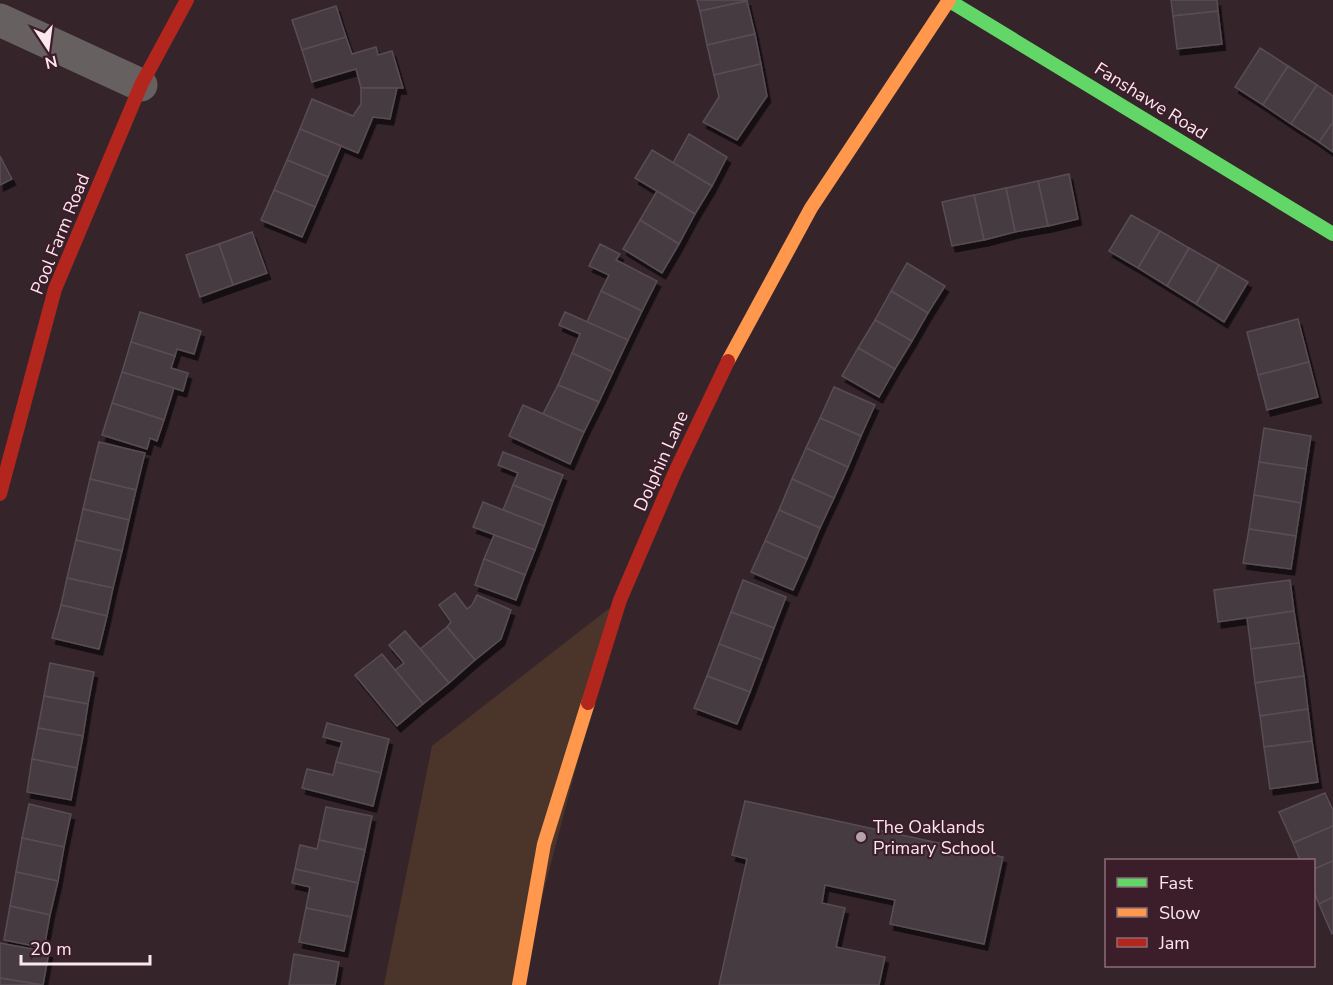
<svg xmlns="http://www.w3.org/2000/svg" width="1333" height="985" font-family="'Nunito Sans',sans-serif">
<defs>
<filter id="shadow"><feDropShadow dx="3.5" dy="6" stdDeviation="0" flood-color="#0009"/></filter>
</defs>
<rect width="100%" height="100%" fill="#35252b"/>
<path fill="#4b352b" d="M620 600 519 985H384L432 746Z"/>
<g fill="#473b43" stroke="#594d54" stroke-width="1.5" filter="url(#shadow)">
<path d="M697 0H747V1L700 11Z"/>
<path d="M1171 0H1217L1218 11 1173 16Z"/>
<path d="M747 1 755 34 707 45 700 11Z"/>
<path d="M336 6 346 37 302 50 292 20Z"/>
<path d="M1218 11 1222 44 1177 49 1173 16Z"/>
<path d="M755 34 761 64 714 75 707 45Z"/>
<path d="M346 37 352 54 376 47 378 55 392 51 403 88H361L356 69 312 82 302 50Z"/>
<path d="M1260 48 1288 66 1263 105 1235 87Z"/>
<path d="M761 64 767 96 737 140 703 122 719 97 714 75Z"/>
<path d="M1288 66 1317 85 1291 124 1263 105Z"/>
<path d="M1317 85 1333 96V122L1319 142 1291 124Z"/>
<path d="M361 88H397L390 119 373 117 358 153 300 129 312 99 353 116 361 104Z"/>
<path d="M1333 122V152L1319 142Z"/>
<path d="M300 129 341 146 328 177 287 160Z"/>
<path d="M689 134 727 157 712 186 673 163Z"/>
<path d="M652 150 712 186 695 214 635 178Z"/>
<path d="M0 156 12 179 0 185Z"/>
<path d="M287 160 328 177 315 207 274 190Z"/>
<path d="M1069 174 1078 219 1048 226 1038 181Z"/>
<path d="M1038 181 1048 226 1015 232 1006 188Z"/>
<path d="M1006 188 1015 232 984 240 974 195Z"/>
<path d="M274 190 315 207 302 237 261 220Z"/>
<path d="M657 191 695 214 679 244 640 220Z"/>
<path d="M974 195 984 240 952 246 942 202Z"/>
<path d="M1131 215 1160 231 1138 268 1109 251Z"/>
<path d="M640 220 679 244 662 273 623 249Z"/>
<path d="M1160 231 1189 248 1167 286 1138 268Z"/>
<path d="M252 232 267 273 233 285 219 244Z"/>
<path d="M219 244 233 285 200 297 186 255Z"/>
<path d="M600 244 620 254 616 260 657 281 642 311 601 291 609 275 589 266Z"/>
<path d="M1189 248 1219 265 1196 304 1167 286Z"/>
<path d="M907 263 945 286 928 313 891 291Z"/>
<path d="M1219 265 1248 282 1224 322 1196 304Z"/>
<path d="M601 291 642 311 628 340 587 322Z"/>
<path d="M891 291 928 313 912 341 875 320Z"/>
<path d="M140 312 201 331 194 354 177 349 175 356 131 342Z"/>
<path d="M565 312 628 340 613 372 572 353 580 334 559 325Z"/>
<path d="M1298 319 1309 362 1258 375 1247 332Z"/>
<path d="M875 320 912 341 895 369 858 348Z"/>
<path d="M131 342 175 356 171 368 188 373 183 391 122 372Z"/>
<path d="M858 348 895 369 879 397 842 376Z"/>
<path d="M572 353 613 372 599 402 558 385Z"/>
<path d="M1309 362 1318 397 1267 410 1258 375Z"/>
<path d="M122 372 174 388 164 420 112 403Z"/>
<path d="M558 385 599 402 584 432 543 414Z"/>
<path d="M834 387 875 405 861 436 820 418Z"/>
<path d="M112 403 164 420 157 441 150 438 147 449 102 435Z"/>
<path d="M523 405 584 432 570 464 509 436Z"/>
<path d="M820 418 861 436 848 467 806 448Z"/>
<path d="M1264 428 1311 436 1306 469 1259 462Z"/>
<path d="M99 442 145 453 136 490 90 479Z"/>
<path d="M806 448 848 467 834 498 792 479Z"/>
<path d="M503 452 563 475 553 501 513 485 518 473 498 465Z"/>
<path d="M1259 462 1306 469 1301 503 1254 495Z"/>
<path d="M90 479 136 490 129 520 83 509Z"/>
<path d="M792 479 834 498 820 528 779 510Z"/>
<path d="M513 485 553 501 544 526 503 510Z"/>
<path d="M1254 495 1301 503 1296 536 1249 529Z"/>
<path d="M483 502 544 526 535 550 473 527Z"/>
<path d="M83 509 129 520 122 551 76 540Z"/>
<path d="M779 510 820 528 807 559 765 541Z"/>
<path d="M1249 529 1296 536 1291 569 1243 563Z"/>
<path d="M494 535 535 550 525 575 484 559Z"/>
<path d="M76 540 122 551 113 588 67 578Z"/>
<path d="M765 541 807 559 793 590 751 572Z"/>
<path d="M484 559 525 575 516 600 475 585Z"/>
<path d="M67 578 113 588 107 616 61 605Z"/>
<path d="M743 580 786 597 774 628 731 612Z"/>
<path d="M1290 580 1294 611 1218 622 1214 590Z"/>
<path d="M455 593 467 609 472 605 477 595 511 610 501 639 475 660 447 627 451 622 439 605Z"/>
<path d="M61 605 107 616 99 649 52 638Z"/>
<path d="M1294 611 1299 643 1251 649 1247 618Z"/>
<path d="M731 612 774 628 762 660 719 644Z"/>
<path d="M447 627 475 660 449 683 420 649Z"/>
<path d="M405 631 449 683 423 704 394 671 404 663 389 645Z"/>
<path d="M1299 643 1304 676 1255 683 1251 649Z"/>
<path d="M719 644 762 660 750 692 707 676Z"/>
<path d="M382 654 423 704 397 726 355 675Z"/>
<path d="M50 663 94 672 88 704 44 696Z"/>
<path d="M707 676 750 692 737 724 694 708Z"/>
<path d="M1304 676 1308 709 1260 716 1255 683Z"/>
<path d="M44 696 88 704 83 736 38 728Z"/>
<path d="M1308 709 1312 741 1264 747 1260 716Z"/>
<path d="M327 723 389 739 381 773 336 762 342 742 323 737Z"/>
<path d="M38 728 83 736 77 768 32 759Z"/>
<path d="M1312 741 1318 782 1270 789 1264 747Z"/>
<path d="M32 759 77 768 71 800 27 792Z"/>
<path d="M336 762 381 773 373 806 302 788 307 769 333 775Z"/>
<path d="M1325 793 1333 810V826L1293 843 1279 812Z"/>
<path d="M745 801 1003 857 984 944 890 924 895 900 825 885 822 903 845 908 836 947 885 957 879 985H719L747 859 732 855Z"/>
<path d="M29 804 71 814 64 847 22 838Z"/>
<path d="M326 807 372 816 365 850 319 840Z"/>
<path d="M1333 826V861L1314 869V860H1300L1293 843Z"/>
<path d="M22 838 64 847 58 881 16 872Z"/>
<path d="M319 840 365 850 358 883 295 869 300 845 317 849Z"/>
<path d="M1333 861V897L1319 904 1314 892V869Z"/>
<path d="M295 869 358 883 351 917 306 908 310 887 292 883Z"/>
<path d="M16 872 58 881 50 915 10 906Z"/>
<path d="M1333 897V933L1332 934 1319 904Z"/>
<path d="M10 906 50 915 44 948 4 940Z"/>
<path d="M306 908 351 917 344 951 299 942Z"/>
<path d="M0 943 49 952 43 985 0 978Z"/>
<path d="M294 954 339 962 335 985H289Z"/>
<path d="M0 978 42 985H0Z"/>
</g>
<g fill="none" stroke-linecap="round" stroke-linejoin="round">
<path stroke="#676061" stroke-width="33" d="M0 20 141 85"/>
<path stroke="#63d668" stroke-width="14" d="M948 0 1333 234"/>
<g stroke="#ff974d" stroke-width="14">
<path d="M728 361 811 208 949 0"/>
<path d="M519 985 544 844 588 703"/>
</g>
<g stroke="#b3261e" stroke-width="14">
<path d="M0 494 55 289 141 85 187 0"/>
<path d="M588 703 620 600 675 472 728 361"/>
</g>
</g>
<circle fill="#b6a3aa" stroke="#3c1e2a" stroke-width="2" cx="861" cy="837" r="6"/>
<g text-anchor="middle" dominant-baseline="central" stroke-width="4.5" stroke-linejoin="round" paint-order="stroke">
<g font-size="18" fill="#fce7ee" stroke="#3c1e2a">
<text transform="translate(1151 101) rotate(32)">Fanshawe Road</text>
<text transform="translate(60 234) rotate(-68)">Pool Farm Road</text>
<text transform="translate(661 461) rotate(-66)">Dolphin Lane</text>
</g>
<g font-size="18" fill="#fce7ee" stroke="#3c1e2a" text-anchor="start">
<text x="873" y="827">The Oaklands<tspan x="873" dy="21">Primary School</tspan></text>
</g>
</g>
<rect x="1105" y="859" width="210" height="108" fill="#3c1e2a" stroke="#896e78" stroke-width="1.5"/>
<rect x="1117" y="878" width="30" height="9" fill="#63d668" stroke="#896e78" stroke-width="1.5"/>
<text x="1159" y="889" font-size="18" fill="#fce7ee">Fast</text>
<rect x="1117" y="908" width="30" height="9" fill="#ff974d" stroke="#896e78" stroke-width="1.5"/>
<text x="1159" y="919" font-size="18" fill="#fce7ee">Slow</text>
<rect x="1117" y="938" width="30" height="9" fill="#b3261e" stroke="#896e78" stroke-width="1.5"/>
<text x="1159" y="949" font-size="18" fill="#fce7ee">Jam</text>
<g transform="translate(48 48) rotate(167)" stroke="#3c1e2a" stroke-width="4.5" paint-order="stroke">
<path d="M0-4.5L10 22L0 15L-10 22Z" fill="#fce7ee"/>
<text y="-9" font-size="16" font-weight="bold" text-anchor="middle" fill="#fce7ee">N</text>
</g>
<path d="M21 955v9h129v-9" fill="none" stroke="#fce7ee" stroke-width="3"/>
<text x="30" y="955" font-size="18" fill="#fce7ee" stroke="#3c1e2a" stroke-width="4.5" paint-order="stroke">20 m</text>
</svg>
